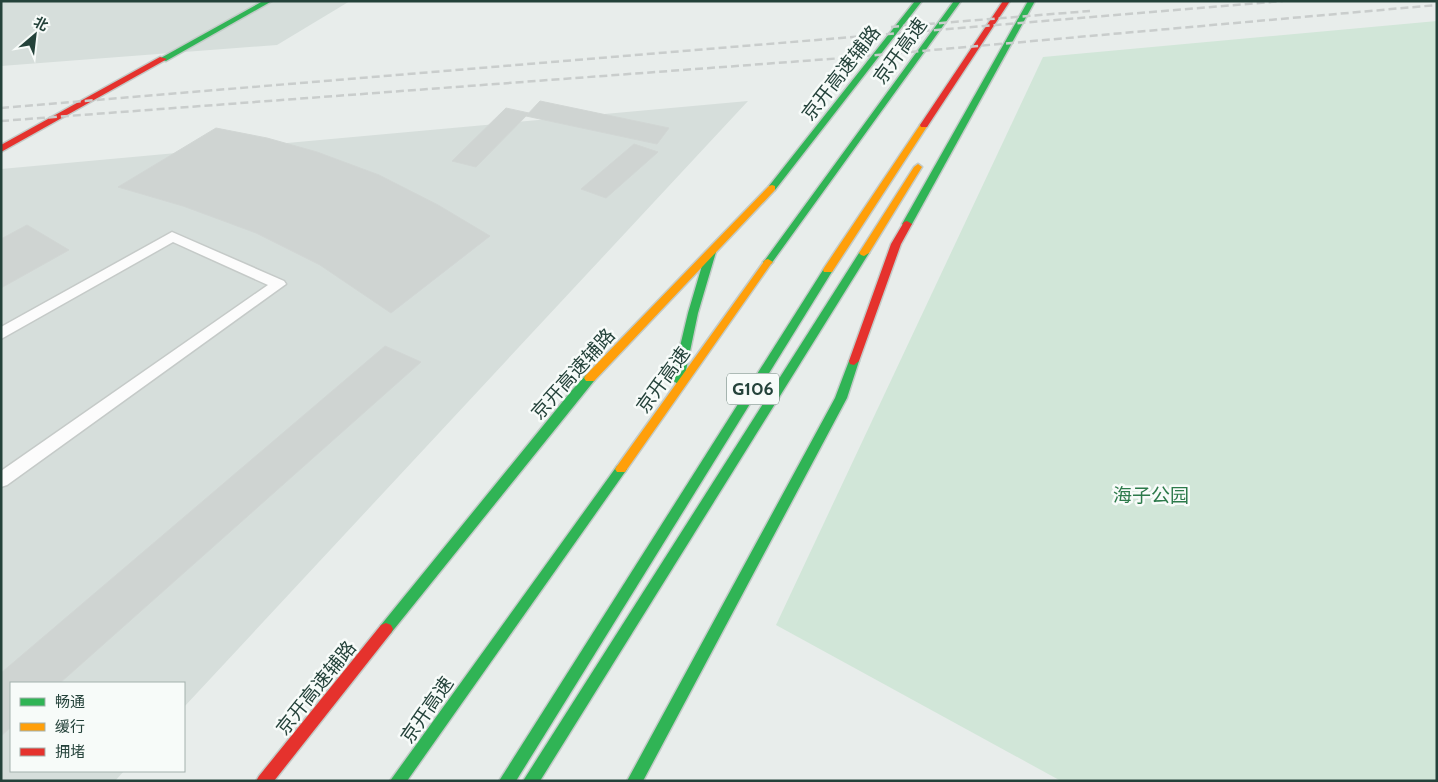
<svg xmlns="http://www.w3.org/2000/svg" width="1438" height="782" font-family="Cabin,'Noto Sans SC',sans-serif">
<rect width="100%" height="100%" fill="#e8edeb"/>
<g fill="#d6dedb">
<path d="M1 1H350L277 45 1 66Z"/>
<path d="M748 101 184 707V683H11V771H124L115 781H1V169Z"/>
</g>
<path fill="#d1e6d8" d="M1437 21V781H1061L776 625 1043 57Z"/>
<g fill="#cfd4d2" stroke="#d1d6d4">
<path d="M540 101 669 128 657 144 526 116Z"/>
<path d="M506 108 529 113 476 167 452 161Z"/>
<path d="M216 128 267 138 317 152 379 175 438 205 490 236 391 313 320 265 256 233 183 206 118 187Z"/>
<path d="M634 144 658 152 606 198 581 189Z"/>
<path d="M27 225 69 250 1 288V239Z"/>
<path d="M385 346 421 362 60 683H11V727L1 736V673Z"/>
</g>
<g fill="none" stroke-linecap="round" stroke-linejoin="round">
<g stroke="#c5cac8" stroke-width="3">
<path id="lane" d="M172 232 284 281 286 284 7 485 1 487V471L268 285 173 242 1 339V327Z"/>
</g>
<g stroke="#c3cbc8" stroke-width="3">
<g id="fast">
<path d="M263 1H272L166 61 159 59Z"/>
<path d="M915 1H922L775 190H769V186Z"/>
<path d="M954 1H961L771 264H765L763 262 765 260Z"/>
<path d="M1028 1H1035L912 224 910 226H904L902 224Z"/>
<path d="M711 249 716 252 698 313 684 380 678 384 672 380 688 313 706 252Z"/>
<path d="M864 250 869 253 540 781H523L859 253Z"/>
<path d="M828 267 833 270 516 781H499L823 270Z"/>
<path d="M854 357 859 361 847 398 643 781H627L835 398 849 361Z"/>
<path d="M590 374 596 378 594 381 391 633 386 635 381 633 379 629 381 625 573 389 586 375Z"/>
<path d="M621 464 625 466 627 469 625 472 407 781H390L617 466Z"/>
</g>
</g>
<g stroke="#c3cbc8" stroke-width="3">
<g id="slow">
<path d="M924 122 928 125 832 272H824L823 270 824 268 920 125Z"/>
<path d="M918 164 922 167 869 253 864 256 861 255 859 253 914 167Z"/>
<path d="M772 185 775 186V190L594 381H586L584 378 586 375 769 186Z"/>
<path d="M768 259 773 262 771 264 625 472H617L615 469 617 466 765 260Z"/>
</g>
</g>
<g stroke="#c3cbc8" stroke-width="3">
<g id="jam">
<path d="M1003 1H1010L927 127H921L920 125Z"/>
<path d="M160 57 167 59 1 152V145Z"/>
<path d="M907 221 912 224 901 244 859 361 854 365 850 364 849 361 891 244 904 222Z"/>
<path d="M386 623 391 625 393 629 391 633 274 781H256L259 776 381 625Z"/>
</g>
</g>
<use href="#lane" fill="#fcfcfc" fill-rule="evenodd"/>
<use href="#fast" fill="#30b455" fill-rule="evenodd"/>
<use href="#slow" fill="#ff9f0a" fill-rule="evenodd"/>
<use href="#jam" fill="#e5322d" fill-rule="evenodd"/>
<g stroke="#c9cdcc" stroke-width="2.5" stroke-dasharray="8 4" stroke-linecap="butt">
<path d="M891 27 1090 11"/>
<path d="M1 108 1283 1"/>
<path d="M1 121 843 58 1437 5"/>
</g>
</g>
<g text-anchor="middle" dominant-baseline="central" stroke-width="5" stroke-linejoin="round" paint-order="stroke">
<rect fill="#f7fbf9" stroke="#637a73" stroke-width="1" x="727" y="373.5" width="52" height="31" rx="4"/>
<g font-size="18" font-weight="bold" fill="#24423a">
<text x="753" y="389">G106</text>
</g>
<g font-size="19" fill="#24423a" stroke="#f7fbf9">
<text transform="translate(900 51) rotate(-54)">京开高速</text>
<text transform="translate(841 73) rotate(-52)">京开高速辅路</text>
<text transform="translate(573 374) rotate(-48)">京开高速辅路</text>
<text transform="translate(663 380) rotate(-54)">京开高速</text>
<text transform="translate(316 688) rotate(-51)">京开高速辅路</text>
<text transform="translate(427 710) rotate(-55)">京开高速</text>
</g>
<g font-size="19" fill="#2d7a4b" stroke="#f7fbf9">
<text x="1151" y="495">海子公园</text>
</g>
</g>
<rect width="1438" height="782" fill="none" stroke="#24423a" stroke-width="5"/>
<rect x="10" y="682" width="175" height="90" fill="#f7fbf9" stroke="#a3b1ad"/>
<rect x="20" y="698" width="25" height="8" fill="#30b455" stroke="#a3b1ad"/>
<text x="55" y="707" font-size="15" fill="#24423a">畅通</text>
<rect x="20" y="723" width="25" height="8" fill="#ff9f0a" stroke="#a3b1ad"/>
<text x="55" y="732" font-size="15" fill="#24423a">缓行</text>
<rect x="20" y="748" width="25" height="8" fill="#e5322d" stroke="#a3b1ad"/>
<text x="55" y="757" font-size="15" fill="#24423a">拥堵</text>
<g transform="translate(35 35) rotate(28)" stroke="#f7fbf9" stroke-width="4" paint-order="stroke">
<path d="M0-4L9 19L0 12L-9 19Z" fill="#24423a"/>
<text y="-8" font-size="14" font-weight="bold" text-anchor="middle" fill="#24423a">北</text>
</g>
</svg>
